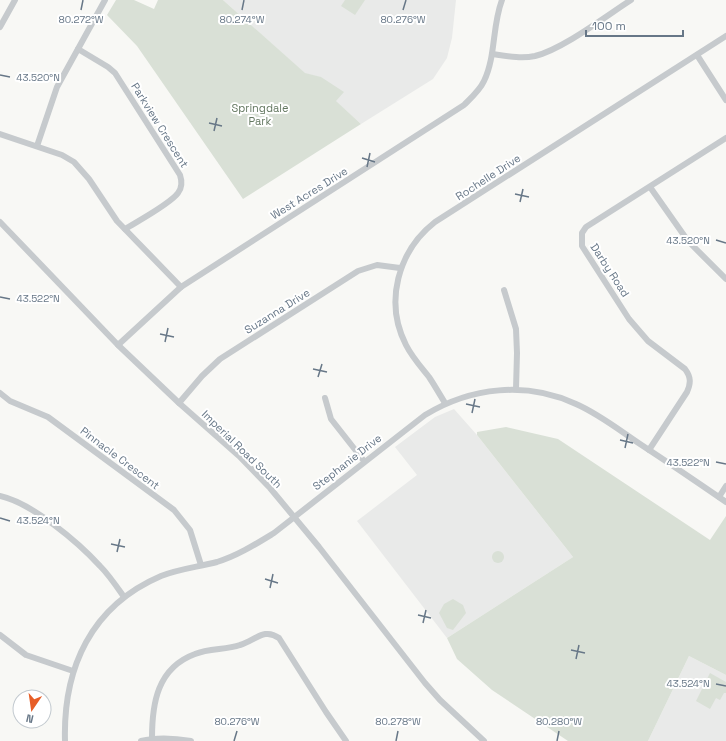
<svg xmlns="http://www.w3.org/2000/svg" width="726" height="741" font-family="'Space Grotesk',sans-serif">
<rect width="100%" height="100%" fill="#f8f8f5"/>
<g fill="#e9eae9">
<path d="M223 0H456L452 38 447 58 433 79 361 124Z"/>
<path d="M454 409 477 435 573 557 447 638 357 521 417 475 395 447 435 417Z"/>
<path d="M689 656 726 675V741H648Z"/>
</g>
<g fill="#d9e0d6">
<path d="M116 0H134L154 9 158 0H223L305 73 321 77 344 92 336 101 361 124 243 199 137 46 107 15Z"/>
<path d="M345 0H365L355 15 341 6Z"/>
<path d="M506 427 558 439 710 540 726 516V675L689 656 648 741H568L492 690 457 659 447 638 573 557 477 435V432Z"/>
<circle cx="498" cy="557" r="6"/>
<path d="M453 599 463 605 466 613 453 630 447 628 439 613 444 604Z"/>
<path d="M710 673 726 682V693H724L720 700 716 698 710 709 696 701Z"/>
</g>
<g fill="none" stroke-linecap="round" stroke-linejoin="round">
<g stroke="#c6cacd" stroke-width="6">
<path d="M0 27 15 0"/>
<path d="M78 49 108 67 115 73 180 175C182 181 182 188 178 193 170 204 138 221 125 229"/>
<path d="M492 54C506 56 521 59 535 56 563 49 606 16 631 0"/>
<path d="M697 55 726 100"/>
<path d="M0 134 62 155 74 162 89 179 117 221 181 287"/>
<path d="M37 146 57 87 105 0"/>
<path d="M650 187 688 241 726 279"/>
<path d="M0 222 118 345 179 403 239 456 270 488 319 547 425 683 440 700 484 741"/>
<path d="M504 290 516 329 517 353 516 389"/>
<path d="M118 345 181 287 464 105C471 98 480 90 484 81 496 56 492 26 502 0"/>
<path d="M0 393 10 401 48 417 174 510 190 530 201 565"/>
<path d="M325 398 331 419 364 461"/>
<path d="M179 403 202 376 220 359 358 271 377 265 400 268"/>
<path d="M445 403C440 395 435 386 429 377 421 367 412 357 406 345 384 302 398 251 435 222L726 36"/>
<path d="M649 450 687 392C691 383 691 377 685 369L648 341 629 319 582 246V233L586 227 726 138"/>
<path d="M0 496C32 503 78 542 100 566 109 575 117 587 124 597"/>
<path d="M719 497 726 486"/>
<path d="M0 635 26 655 73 671"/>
<path d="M152 738C152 704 157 668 195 654 209 648 226 650 240 645 255 641 264 627 279 638L326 712 346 741"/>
<path d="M65 741C63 668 91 606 161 576 179 569 198 567 217 562 237 556 256 544 274 533L425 415C471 387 526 381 576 404 599 414 619 430 640 444 669 463 697 482 726 502"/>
<path d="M141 741C157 737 174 738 191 741"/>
</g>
</g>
<path fill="none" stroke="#677787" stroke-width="1.5" d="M81 10 83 0M242 10 244 0M403 10 406 0M0 75 10 77M209 123 222 126M214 131 217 118M362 158 375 162M367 167 370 153M515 194 529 197M520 202 523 189M716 240 726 243M0 297 10 299M160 334 174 337M165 342 168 328M313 369 327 372M318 377 322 364M466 404 480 407M472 413 475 399M620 440 633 443M625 448 628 434M716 462 726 464M0 518 10 521M111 544 125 547M117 552 120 539M265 579 278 583M270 588 273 574M418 615 431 618M423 623 426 610M571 650 585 653M576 659 579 645M716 684 726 686M234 741 237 731M396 741 398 731M557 741 559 731"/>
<g text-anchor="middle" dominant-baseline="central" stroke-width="4" stroke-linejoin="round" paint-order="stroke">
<g font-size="11" fill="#657962" stroke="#fff">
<text x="260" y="108">Springdale<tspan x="260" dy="13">Park</tspan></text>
</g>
<g font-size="11" fill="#677787" stroke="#fff">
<text transform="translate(160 125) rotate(58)">Parkview Crescent</text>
<text transform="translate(488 177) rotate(-33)">Rochelle Drive</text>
<text transform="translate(309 193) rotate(-32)">West Acres Drive</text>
<text transform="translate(610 270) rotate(57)">Darby Road</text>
<text transform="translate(277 311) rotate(-32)">Suzanna Drive</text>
<text transform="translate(242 449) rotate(44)">Imperial Road South</text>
<text transform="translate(120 458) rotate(37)">Pinnacle Crescent</text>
<text transform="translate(347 462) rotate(-38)">Stephanie Drive</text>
</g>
</g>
<g font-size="10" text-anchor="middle" fill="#677787" stroke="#fff" stroke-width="4" stroke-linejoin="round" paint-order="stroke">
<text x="242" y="23">80.274°W</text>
<text x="403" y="23">80.276°W</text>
<text x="81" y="23">80.272°W</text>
<text x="38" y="81">43.520°N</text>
<text x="688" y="244">43.520°N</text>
<text x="38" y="302">43.522°N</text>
<text x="688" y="466">43.522°N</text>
<text x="38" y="524">43.524°N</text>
<text x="688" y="687">43.524°N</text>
<text x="237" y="725">80.276°W</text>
<text x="398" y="725">80.278°W</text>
<text x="559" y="725">80.280°W</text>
</g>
<g transform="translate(32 709) rotate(193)"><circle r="19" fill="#ffffff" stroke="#c2c9cf"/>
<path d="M0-3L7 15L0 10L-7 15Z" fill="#e75e27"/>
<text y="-6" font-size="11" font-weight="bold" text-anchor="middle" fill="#677787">N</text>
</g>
<path d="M586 30v6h97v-6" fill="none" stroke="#677787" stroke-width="2"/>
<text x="592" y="30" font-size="12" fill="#677787" stroke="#ffffff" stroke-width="3" paint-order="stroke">100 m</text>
</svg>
